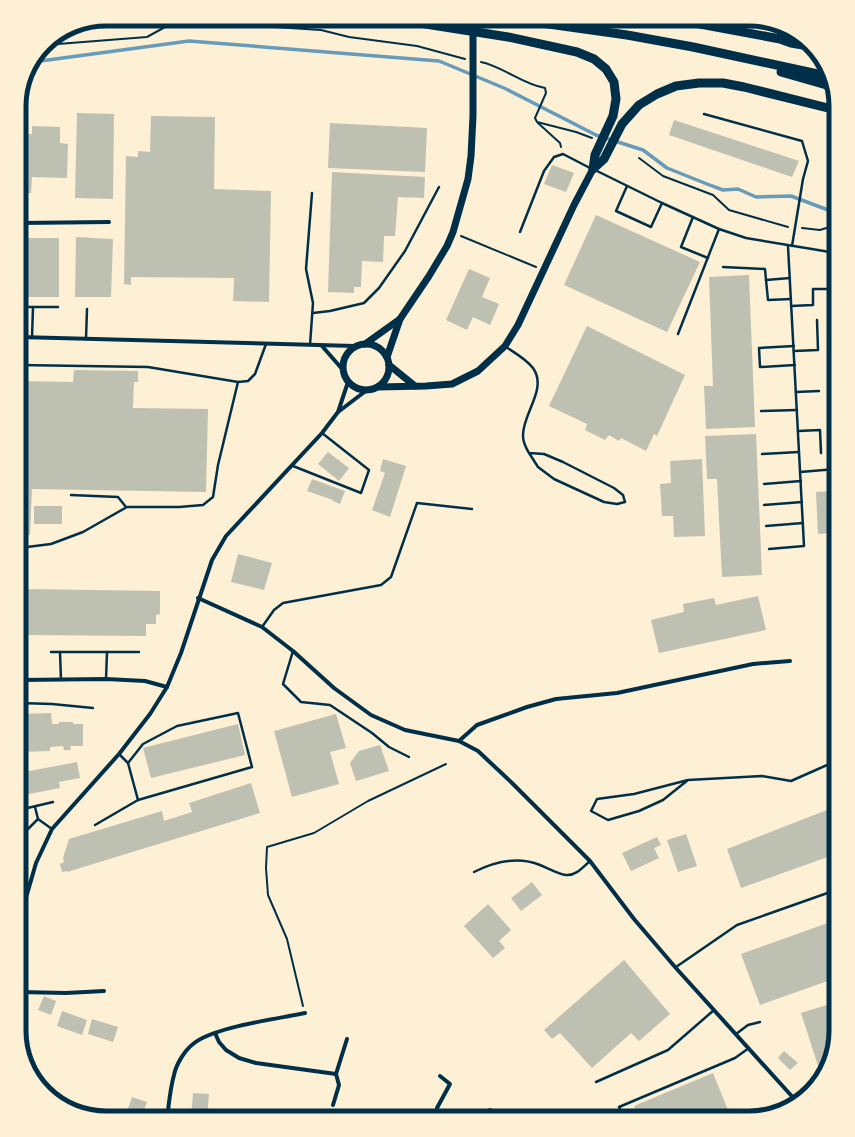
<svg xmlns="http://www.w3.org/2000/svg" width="855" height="1137" font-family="Montserrat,sans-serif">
<rect width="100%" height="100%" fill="#fdf0d5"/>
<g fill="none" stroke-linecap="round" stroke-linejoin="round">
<path stroke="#669bbc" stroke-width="3.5" d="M33 62 189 41 439 61 504 88 596 135 643 150 667 168 707 184 723 190 738 189 756 197 791 196 836 213"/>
</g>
<g fill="#bec0b2">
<path d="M77 113 114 114 113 199 75 198Z"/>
<path d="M151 116 215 117 214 189 271 191 269 302 233 301 234 278 131 277V285L124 284 126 156 138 157V151L150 152Z"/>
<path d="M674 120 799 161 792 177 669 135Z"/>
<path d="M330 123 427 128 425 172 328 168Z"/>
<path d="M32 126 60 127V143L68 144 67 178 32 177 31 193H19V134H32Z"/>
<path d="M552 165 574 173 566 192 544 184Z"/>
<path d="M332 172 425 177 424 198 398 197 395 236H384L383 262 362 261 361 287H354V293L328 292Z"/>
<path d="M596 215 700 262 667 332 564 285Z"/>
<path d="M76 237 113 239 111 297H75Z"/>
<rect x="19" y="238" width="40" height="59"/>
<path d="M469 269 490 278 482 297 499 304 490 325 473 317 467 330 446 320Z"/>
<path d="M749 275 755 427 706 429 704 386H713L709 277Z"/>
<path d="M836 304V422H835L828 305Z"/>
<path d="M587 326 685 375 657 436 654 434 646 451 621 438 619 441 609 435 605 440 585 430 587 424 549 406Z"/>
<path d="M74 370 138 371V382H134L133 408 208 409 206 492 32 489 30 535H19V381L73 382Z"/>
<path d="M756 434 762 575 722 577 717 479H707L705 436Z"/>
<path d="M328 452 349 468 339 481 318 464Z"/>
<path d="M383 459 406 466 390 517 372 510 385 473 380 471Z"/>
<path d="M702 459 705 536 674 537 673 516H662L660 484 671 483 670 461Z"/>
<path d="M312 479 345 491 340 504 333 501V500L307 491Z"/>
<path d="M836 491V533L818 534 816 492Z"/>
<rect x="34" y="506" width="28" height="18"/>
<path d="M238 554 272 563 264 590 231 582Z"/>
<path d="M26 589 160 591V614L156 615V624H146V636L26 635Z"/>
<path d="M758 596 766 630 659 653 651 620 684 612 683 604 714 598 716 605Z"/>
<path d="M51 713 52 724H59V722H73V724H83V746H70L71 750H64L63 746 50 747V751L19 752V714Z"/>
<path d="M336 714 346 748 330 752 339 784 292 797 274 731Z"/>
<path d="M238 724 245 755 151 778 143 748Z"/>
<path d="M380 745 389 771 356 781 350 763 359 751Z"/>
<path d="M77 762 80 778 59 782 60 788 19 796V773Z"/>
<path d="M251 783 260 813 67 872V871L62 872 60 864 64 862 63 858 69 839 162 811 164 821 192 812 189 803Z"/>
<path d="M827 810 836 835V854L741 888 727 849Z"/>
<path d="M686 834 697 866 678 872 667 840Z"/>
<path d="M657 837 661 845 654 848 659 858 631 871 622 853Z"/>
<path d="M27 839 19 865V841Z"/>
<path d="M532 882 542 895 521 911 511 898Z"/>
<path d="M488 904 511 930 499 941 505 948 493 958 464 926Z"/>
<path d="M836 920V978L760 1005 741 954Z"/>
<path d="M624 960 670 1014 639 1041 631 1033 592 1068 560 1033 552 1039 544 1030Z"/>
<path d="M44 996 56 1001 51 1015 38 1010Z"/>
<path d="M836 1002V1031L824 1074 821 1075 801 1013Z"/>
<path d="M62 1011 87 1020 82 1035 57 1026Z"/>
<path d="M92 1019 118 1027 113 1042 88 1034Z"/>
<path d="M784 1051 798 1063 790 1070 778 1058Z"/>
<path d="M713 1073 730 1115 724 1118H639L634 1106Z"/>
<path d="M193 1093 209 1094 207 1118H191Z"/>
<path d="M132 1097 147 1102 141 1118 125 1117Z"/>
</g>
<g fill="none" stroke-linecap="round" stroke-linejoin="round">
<g stroke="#003049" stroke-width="2">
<path d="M45 45 147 37 176 21 321 30 349 37 417 46 465 59"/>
<path d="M481 62C504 67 522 84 545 88L546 93 535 118 537 122 576 132 592 138"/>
<path d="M538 123 560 143 561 147"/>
<path d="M639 158 663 176 713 195 729 210 788 227"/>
<path d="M802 228 820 230 836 225"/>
<path d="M461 236 536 267"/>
<path d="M303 1006 287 939 268 895 266 868 267 847 314 833 368 801 446 764"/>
</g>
<g stroke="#003049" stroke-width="2.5">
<path d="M704 114 802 141 808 161 803 179 792 246"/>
<path d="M595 170 662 203 719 229 746 238 836 253"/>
<path d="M627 186 616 211 651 227 662 203"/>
<path d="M693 217 681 247 708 258"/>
<path d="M520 232 544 171 554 157 563 154 590 168"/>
<path d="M723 267 765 269 766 280 790 278"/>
<path d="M766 280 768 300 791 299"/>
<path d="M791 306 813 305V289H836"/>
<path d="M19 307H58"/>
<path d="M313 313 330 311 364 303 379 288 405 251 439 187"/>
<path d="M678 334 719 229"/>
<path d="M32 338 33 307"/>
<path d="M86 339 87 309"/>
<path d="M310 345 313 303 306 269 312 193"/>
<path d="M794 346 759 348 760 367 795 365"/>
<path d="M506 347C515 353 526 359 533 368 548 389 522 414 523 436 523 442 526 448 529 453L544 454 563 462 614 488 623 495 625 502 617 504 604 502 554 479 538 467 529 453"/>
<path d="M794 351 818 350 817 320"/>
<path d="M19 365 148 367 238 382 248 381 255 374 266 344"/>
<path d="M796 392 819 391"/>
<path d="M761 411 797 410"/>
<path d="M798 431 820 430 821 453"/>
<path d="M762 454 799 452"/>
<path d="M293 466 361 493 369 470 322 433"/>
<path d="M800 472 836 469"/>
<path d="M764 484 801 481"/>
<path d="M71 495 118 497 126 507"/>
<path d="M764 505 802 502"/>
<path d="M766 526 803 523"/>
<path d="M19 548 51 544 83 532 127 507H179L203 505 213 497 218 465 238 382"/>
<path d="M769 549 804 546 788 246"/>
<path d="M262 627 274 610 283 603 381 585 391 577 417 503 472 509"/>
<path d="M293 651 283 684 301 702 330 705 372 733 389 747 409 757"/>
<path d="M51 652H139"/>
<path d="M60 652 61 680"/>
<path d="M106 679 107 652"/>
<path d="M19 703 52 704 93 708"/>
<path d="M119 754 128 763 138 800"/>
<path d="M688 780 663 800 639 811 608 820 591 811 597 799 634 794 688 780 762 776 791 781 836 761"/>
<path d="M19 810 53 802"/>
<path d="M38 819 52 829"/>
<path d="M95 825 138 800 252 767 238 713 177 726 143 744 128 763"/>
<path d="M19 832 28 829 38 819 35 807"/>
<path d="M474 872C494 862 518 856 540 865 547 868 560 875 566 875 576 876 583 867 590 861"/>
<path d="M676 967 737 925 836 890"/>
<path d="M736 1034 748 1025 760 1022"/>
<path d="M596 1082 668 1050 714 1010"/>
<path d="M624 1118 619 1107 735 1058 749 1048"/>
</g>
<g stroke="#003049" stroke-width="4">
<path d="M19 223 109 222"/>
<path d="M19 337 355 346"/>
<path d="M322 346 343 370"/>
<path d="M338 412 367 390"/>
<path d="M198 598 262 627 293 651 334 688 371 715 405 730 459 741 478 751 512 783 590 861 634 919 675 967 798 1103"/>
<path d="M19 680 106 679 145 681 167 687"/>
<path d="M459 741 477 725 527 707 556 699 617 693 753 664 790 661"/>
<path d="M19 922 36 863 52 829 119 754 150 714 167 687 181 653 212 560 226 536 322 433 338 412 348 382"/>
<path d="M19 992 66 993 104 991"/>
<path d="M215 1033 219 1042 226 1050 239 1058 256 1063 336 1074"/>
<path d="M333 1105 339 1085 336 1074 347 1039"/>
<path d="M490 1110 502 1118"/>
<path d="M167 1118C169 1104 170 1089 174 1075 176 1065 184 1051 193 1044 213 1027 277 1019 305 1013"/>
<path d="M439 1118 437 1108 450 1084 440 1076"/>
</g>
<g stroke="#003049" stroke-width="7">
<circle cx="366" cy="367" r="23"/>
<path d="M365 344 400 319"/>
<path d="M387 357 400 319 429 276 447 246 453 232 468 179 471 156 473 116V19"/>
<path d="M389 365 415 386"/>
<path d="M378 387 426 386 452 384 478 371 505 346 518 325 574 205 593 169"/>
</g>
<g stroke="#003049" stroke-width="9">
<path d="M394 19 508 37 577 52 594 59 606 69 614 82 616 99 613 116 595 155 593 169"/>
<path d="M513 19 627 35 693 47 827 76"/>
<path d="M673 19 780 39 791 43 809 46"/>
<path d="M781 72 830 86"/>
<path d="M593 169 604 159 622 124 639 105 657 94 676 86 699 83H723L744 87 836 110"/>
</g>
</g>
<path d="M0 0H855V1137H0ZM106 26H749A80 80 0 0 1 829 106V1031A80 80 0 0 1 749 1111H106A80 80 0 0 1 26 1031V106A80 80 0 0 1 106 26Z" fill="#fdf0d5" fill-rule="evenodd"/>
<path fill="none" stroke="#003049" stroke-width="5" d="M106 26H749A80 80 0 0 1 829 106V1031A80 80 0 0 1 749 1111H106A80 80 0 0 1 26 1031V106A80 80 0 0 1 106 26Z"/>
</svg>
